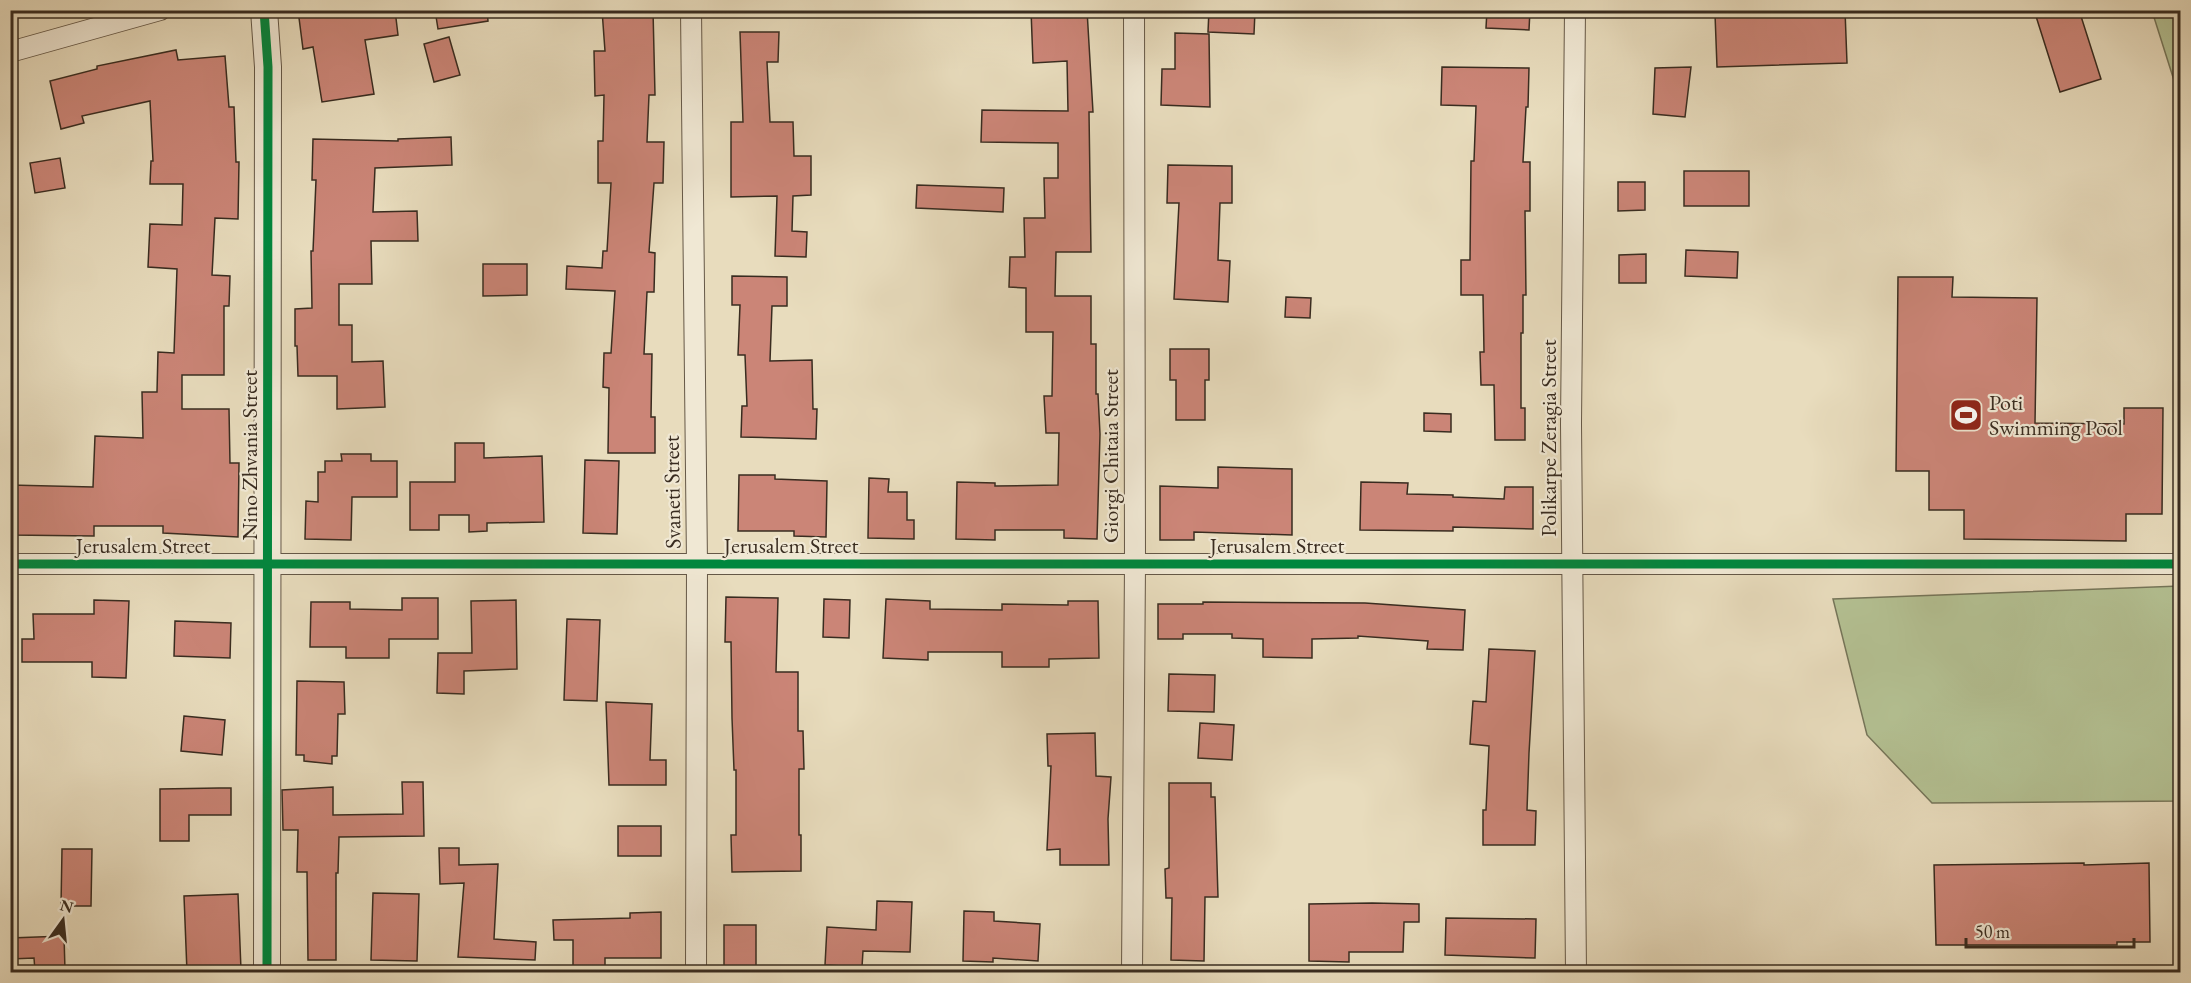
<svg xmlns="http://www.w3.org/2000/svg" width="2191" height="983" font-family="'EB Garamond',serif">
<rect width="100%" height="100%" fill="#e8dcbd"/>
<filter id="stains"><feTurbulence type="fractalNoise" baseFrequency=".00333" numOctaves="4"/><feColorMatrix values="0 0 0 0 .2 0 0 0 0 .09 0 0 0 0 .02 0 0 0 .5 -.17"/></filter>
<radialGradient id="worn" r=".72"><stop offset=".6" stop-color="#630" stop-opacity="0"/><stop offset="1" stop-color="#630" stop-opacity=".3"/></radialGradient>
<g fill="#b4c193" stroke="#76765a" stroke-width="1.5">
<path d="M2152 11H2180V107L2178 93Z"/>
<path d="M2180 586V801L1932 803 1867 735 1833 599Z"/>
</g>
<g fill="#cb8577" stroke="#392c20" stroke-width="1.5">
<path d="M298 10H395L398 35 365 40 374 94 322 102 313 47 303 49Z"/>
<path d="M435 10H487L488 21 438 29Z"/>
<path d="M602 10H653L655 95H649L647 142H664L663 183H654L649 252 655 253 654 292H647L644 354H652L651 417H655V453H608L609 388 603 387 604 353H611L615 291 566 289 567 266 602 268 603 251H607L611 183H598V141H603L604 95 595 96 594 51H605Z"/>
<path d="M1031 10H1087L1093 112H1089L1091 252H1056L1055 296H1091V344H1096V394H1098L1100 434 1097 539 1064 538V530H995V540L956 539 957 482 995 483V486L1058 485 1059 433H1046L1044 396H1052L1053 332H1026V288L1009 287 1010 257H1025L1024 218H1045L1044 178H1058V143L981 142 982 110 1068 111 1067 61 1033 63Z"/>
<path d="M1209 10 1255 11 1254 34 1208 32Z"/>
<path d="M1487 10H1530L1529 30 1486 28Z"/>
<path d="M1818 10H1845L1847 63 1717 67 1715 14Z"/>
<path d="M2034 10H2079L2101 79 2060 92Z"/>
<path d="M740 32H779L778 62H767L770 122H793L794 156H811V195L793 196 792 231 807 232 806 257 775 256 777 196 731 197V122H743Z"/>
<path d="M1175 33 1209 34 1210 107 1161 105 1162 69H1175Z"/>
<path d="M449 37 460 75 434 82 424 44Z"/>
<path d="M176 50 178 60 225 56 229 107H234L236 162H239L238 219 215 218 212 275 230 276 229 306H224V375H182V409H229L230 463H239L238 537 163 533V526H94V536L10 535V485L93 487 95 436 143 438 142 392H157L158 352 174 353 177 269 148 267 150 224 182 225 183 184H150L151 161H153L150 101 82 116 84 123 61 129 50 81 97 69V66Z"/>
<path d="M1442 67 1529 68 1528 107H1526L1523 162H1530V211H1525L1526 295H1523V333H1521V408H1525V440H1495L1494 385H1481L1480 352H1484L1483 295H1461V260H1470L1471 161H1474L1476 106 1441 105Z"/>
<path d="M1691 67 1685 117 1653 114 1655 68Z"/>
<path d="M451 137 452 165 375 168 373 212 417 211 418 241H371L372 284H339V325H352V362L383 361 385 407 337 409V376H298L297 346H295V309L312 308 311 251H313L316 180H312L313 139 398 141V139Z"/>
<path d="M60 158 65 188 35 193 30 163Z"/>
<path d="M1168 165 1232 166V203H1220L1218 260 1230 261 1228 302 1174 299 1179 203H1167Z"/>
<rect x="1684" y="171" width="65" height="35"/>
<path d="M1618 182H1645V210L1618 211Z"/>
<path d="M917 185 1004 188 1003 212 916 208Z"/>
<path d="M1686 250 1738 252 1737 278 1685 276Z"/>
<path d="M1646 254V283H1619V255Z"/>
<path d="M483 264H527V295L483 296Z"/>
<path d="M732 276 787 277V306H772L770 361 812 360 813 409H817L816 439 741 437 742 406H747L745 355H738L740 305H732Z"/>
<path d="M1898 277H1953L1952 297 2037 298 2035 423 2124 424V408H2163L2162 514H2126V541L1964 539V510H1929V471H1896Z"/>
<path d="M1286 297 1311 298 1310 318 1285 317Z"/>
<path d="M1170 349H1209V380H1205V420H1176V380H1170Z"/>
<path d="M1424 413 1451 414V432L1424 431Z"/>
<path d="M455 443H484V458L542 456 544 522 487 523V531L469 532V515H439V530H410V482H455Z"/>
<path d="M341 454H371V461H397V497H352L351 540 305 539 306 501 318 502V472H325V461H342Z"/>
<path d="M585 460 619 461 617 534 583 533Z"/>
<path d="M1218 467 1292 469V535L1194 532V540H1160V486L1218 488Z"/>
<path d="M739 475H775V479L827 481 826 537 794 536V531H738Z"/>
<path d="M869 478 889 479 888 492H907V520H914V539L868 538Z"/>
<path d="M1361 482 1408 483 1407 494 1453 495V497L1504 499 1505 487H1533V529L1453 527V531L1360 530Z"/>
<path d="M726 597 778 598 776 672H798V731H803L804 769H799V835H801V871L732 872 731 835H736V770H734L732 718 731 642H725Z"/>
<path d="M402 598H438V639H389V658H346V647H310L311 602H350V609L402 610Z"/>
<path d="M824 599 850 600 849 638 823 637Z"/>
<path d="M886 599 930 601V609L1002 610V604L1068 605V601H1098L1099 658 1049 659V667H1002V652H928V660L883 658Z"/>
<path d="M94 600 129 601 126 678 92 677V662H22V639H34L33 614H94Z"/>
<path d="M516 600 517 669 464 671V694L437 693 438 653H472L471 601Z"/>
<path d="M1203 602 1365 603 1465 610 1463 650 1427 649 1428 641 1358 636V638L1312 639V658L1263 657V639L1232 638V634H1183V639H1158V604H1203Z"/>
<path d="M567 619 600 620 597 701 564 700Z"/>
<path d="M175 621 231 623 230 658 174 656Z"/>
<path d="M1489 649 1535 651 1529 753 1527 810 1536 811 1535 845H1483V810H1486L1489 746 1470 744 1473 701 1486 702Z"/>
<path d="M1169 674 1215 675 1214 712 1168 711Z"/>
<path d="M297 681 344 682 345 714H338L337 756H332V764L304 761V755H296Z"/>
<path d="M606 702 652 704 650 760H666V785H609Z"/>
<path d="M184 716 225 720 222 755 181 751Z"/>
<path d="M1200 723 1234 725 1232 760 1198 758Z"/>
<path d="M1095 733 1096 776 1111 777 1108 819 1109 865H1060V849L1047 850 1051 766H1048L1047 734Z"/>
<path d="M402 782H423L424 836 339 837 338 873H336V960H308L307 872H297L298 830H283L282 790 333 787V815L403 814Z"/>
<path d="M1169 783H1211V797H1215L1218 897H1205L1204 961 1171 960 1172 898H1166L1165 869 1169 868Z"/>
<path d="M219 788H231V815H189V841H160V789Z"/>
<rect x="618" y="826" width="43" height="30"/>
<path d="M439 848H459V865L498 864 494 939 536 942 535 960 458 957 464 883 440 884Z"/>
<path d="M62 849H92L91 906H61Z"/>
<path d="M2084 863V865L2149 863 2150 942H2117V945H1936L1934 865Z"/>
<path d="M373 893 419 894 417 961 371 960Z"/>
<path d="M238 894 241 970 187 972 184 896Z"/>
<path d="M877 901 912 902 910 952 863 951 862 967 825 965 827 927 876 930Z"/>
<path d="M1372 903 1419 904V922H1404L1403 952H1349V962L1309 961V904Z"/>
<path d="M964 911 994 912V921L1040 924 1038 961 993 958V962L963 961Z"/>
<path d="M661 912V958H605V967L573 968V940H554L553 920 630 918V913Z"/>
<path d="M1446 918 1536 919 1535 958 1445 955Z"/>
<rect x="724" y="925" width="32" height="47"/>
<path d="M64 936 65 970 35 971 34 958 10 959V938Z"/>
</g>
<g fill="none" stroke-linecap="round" stroke-linejoin="round">
<g stroke="#655847" stroke-width="22">
<g id="minor">
<path d="M691 10 697 564 696 972"/>
<path d="M1575 10 1571 424 1576 972"/>
<path d="M10 52 160 10"/>
<path d="M10 564H2180"/>
<path d="M1132 972 1135 564 1134 10"/>
</g>
</g>
<g stroke="#655847" stroke-width="28">
<path id="tertiary" d="M264 10 268 67 267 972"/>
</g>
<use href="#minor" stroke="#f0e8d4" stroke-width="20"/>
<use href="#tertiary" stroke="#f0e8d4" stroke-width="26"/>
<g stroke="#f0e8d4" stroke-width="13">
<g id="cycleway">
<path d="M264 10 268 67 267 972"/>
<path d="M10 564H2180"/>
</g>
</g>
<use href="#cycleway" stroke="#00873e" stroke-width="9"/>
</g>
<defs>
<g id="stadium-square" transform="scale(1.725)"><rect x="-9" y="-9" width="18" height="18" rx="4" fill="#8f2418" stroke="#f0e8d4"/><path d="M0-5a6.5 5 0 1 0 0 10a6.5 5 0 1 0 0-10ZM-3.5-1.8h7v3.6h-7Z" fill="#fff"/></g>
</defs>
<g fill-rule="evenodd">
<use href="#stadium-square" x="1966" y="415"/>
</g>
<g text-anchor="middle" dominant-baseline="central" stroke-width="4.5" stroke-linejoin="round" paint-order="stroke">
<g font-size="22" fill="#392c20" stroke="#f0e8d4" text-anchor="start">
<text x="1989" y="402">Poti<tspan x="1989" dy="25">Swimming Pool</tspan></text>
</g>
<g font-size="22" fill="#392c20" stroke="#f0e8d4">
<text transform="translate(1548 438) rotate(-90)">Polikarpe Zeragia Street</text>
<text transform="translate(249 455) rotate(-90)">Nino Zhvania Street</text>
<text transform="translate(1110 456) rotate(-90)">Giorgi Chitaia Street</text>
<text transform="translate(672 492) rotate(-91)">Svaneti Street</text>
<text x="143" y="545">Jerusalem Street</text>
<text x="791" y="545">Jerusalem Street</text>
<text x="1277" y="545">Jerusalem Street</text>
</g>
</g>
<rect width="2191" height="983" fill="none" stroke="#e8dcbd" stroke-width="36"/>
<rect x="12" y="12" width="2167" height="959" fill="none" stroke="#392c20" stroke-width="3"/>
<rect x="18" y="18" width="2155" height="947" fill="none" stroke="#392c20" stroke-width="1.5"/>
<g transform="translate(63 920) rotate(15)" stroke="#f0e8d4" stroke-width="4.5" paint-order="stroke">
<path d="M0-4.5L10 22L0 15L-10 22Z" fill="#392c20"/>
<text y="-9" font-size="16" font-weight="bold" text-anchor="middle" fill="#392c20">N</text>
</g>
<path d="M1966 938v9h168v-9" fill="none" stroke="#392c20" stroke-width="3"/>
<text x="1975" y="938" font-size="18" fill="#392c20" stroke="#f0e8d4" stroke-width="4.5" paint-order="stroke">50 m</text>
<rect width="100%" height="100%" filter="url(#stains)"/>
<rect width="100%" height="100%" fill="url(#worn)"/>
</svg>
